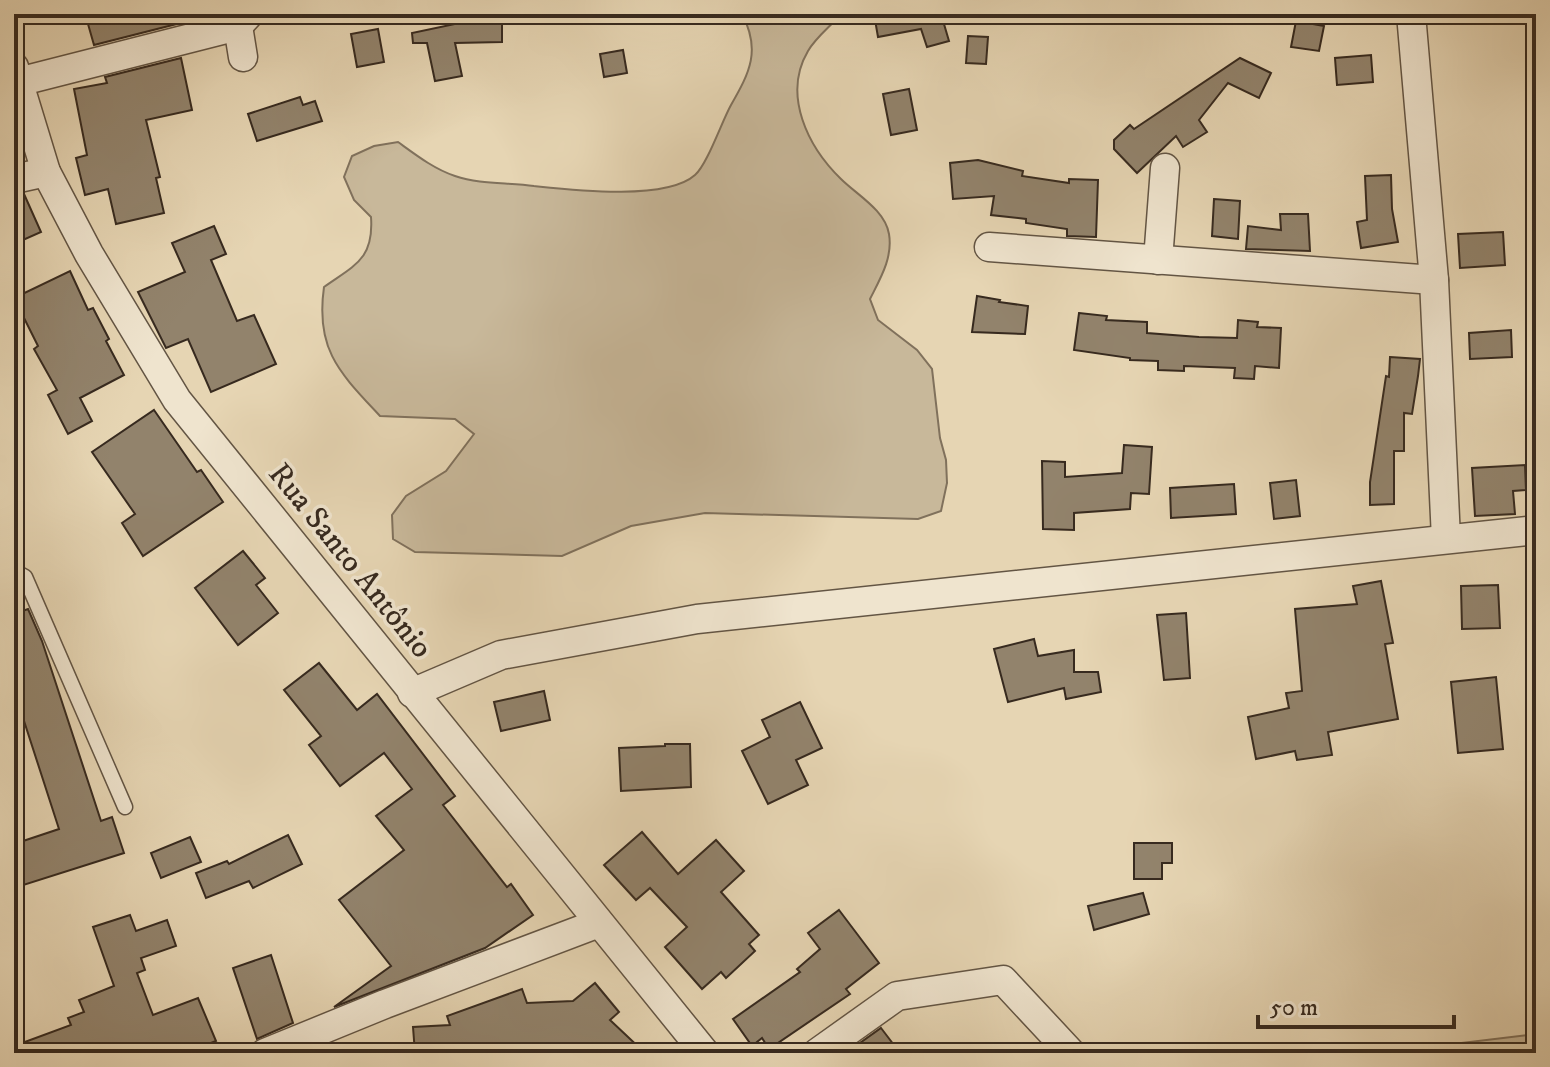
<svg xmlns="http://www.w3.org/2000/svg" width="1550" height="1067" font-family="'IM FELL DW Pica',serif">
<rect width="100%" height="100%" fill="#e6d5b3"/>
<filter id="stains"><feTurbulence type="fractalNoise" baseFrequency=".0025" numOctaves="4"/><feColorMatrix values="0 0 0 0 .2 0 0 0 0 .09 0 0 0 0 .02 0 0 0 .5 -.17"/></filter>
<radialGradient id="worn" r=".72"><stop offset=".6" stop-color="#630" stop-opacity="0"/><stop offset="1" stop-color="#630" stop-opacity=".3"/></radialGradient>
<g fill="#c8b89a" stroke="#80715c" stroke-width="2">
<path d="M742 14H841C831 26 816 37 808 51 782 95 808 147 841 179 857 195 885 210 889 234 893 258 880 279 870 299L878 320 917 350 932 369 940 438 946 460 947 483 941 511 918 519 705 513 631 526 562 556 415 552 393 539 392 515 406 496 446 471 474 434 455 419 380 416C340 373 315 350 324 287 355 265 374 259 371 217L354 200 344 177 352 156 374 146 398 142C416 155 434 169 455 176 481 185 508 182 534 186 572 190 666 201 695 175 707 165 722 121 731 105 750 72 761 50 742 14Z"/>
<path d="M1536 1034V1053H1378Z"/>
</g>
<g fill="#92836c" stroke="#372a1f" stroke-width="2">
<path d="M119 14H216L94 45 88 24Z"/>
<path d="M474 14H502V42L455 43 462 76 435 81 427 43H413L412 33 474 20Z"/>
<path d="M874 14H944V24L949 41 927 47 921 29 878 37Z"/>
<path d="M1296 21 1324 26 1319 51 1291 47Z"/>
<path d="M378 29 384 62 357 67 351 34Z"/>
<path d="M968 36 988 37 986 64 966 63Z"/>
<path d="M623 50 627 73 604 77 600 54Z"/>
<path d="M1371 55 1373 82 1337 85 1335 58Z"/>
<path d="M181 58 192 110 146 120 160 177 156 178 164 213 116 224 108 189 85 195 76 158 87 155 74 89 107 83 105 77Z"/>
<path d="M1240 58 1271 73 1259 98 1228 83 1199 120 1207 132 1183 147 1176 136 1137 173 1114 149V140L1130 125 1134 129Z"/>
<path d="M909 89 917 130 891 135 883 94Z"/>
<path d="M300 97 303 105 315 101 322 121 257 141 248 114Z"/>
<path d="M978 160 1023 171 1022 176 1069 183V179L1098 180 1096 237 1067 236V229L1026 223V219L991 215 994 196 953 199 950 163Z"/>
<path d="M1391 175 1392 209 1398 242 1361 248 1357 222 1367 220 1365 176Z"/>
<path d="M24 194 41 232 14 244V196Z"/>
<path d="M1214 199 1240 201 1238 239 1212 236Z"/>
<path d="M1280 214H1308L1310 251 1246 249 1248 226 1281 230Z"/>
<path d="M214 226 226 254 211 260 237 321 254 315 276 364 211 392 188 339 166 348 138 292 185 272 172 243Z"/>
<path d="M1503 232 1505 265 1460 268 1458 234Z"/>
<path d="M70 271 88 310 93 308 109 339 106 341 124 375 80 398 92 421 68 434 48 395 57 390 34 349 38 346 14 298Z"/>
<path d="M977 296 1000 300 999 302 1028 306 1025 334 972 332Z"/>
<path d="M1079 313 1107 316 1106 320 1147 322V333L1199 337 1237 338 1238 320 1258 322 1257 327 1281 328 1279 368 1255 366 1254 379 1234 378 1235 368 1184 366V371L1158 370V361L1130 360V358L1074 350Z"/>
<path d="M1511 330 1512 357 1470 359 1469 333Z"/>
<path d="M1390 357 1420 359 1418 376 1412 414 1404 413V451H1394V504L1370 505V482L1386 376 1389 377Z"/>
<path d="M154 410 197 472 201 470 223 502 143 556 122 523 135 514 92 452Z"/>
<path d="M1124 445 1152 447 1149 494 1131 493 1130 509 1074 513V530L1043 529 1042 461 1065 462V477L1122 473Z"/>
<path d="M1525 465 1526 490 1513 491 1515 514 1475 516 1472 468Z"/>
<path d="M1296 480 1300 516 1274 519 1270 483Z"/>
<path d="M1234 484 1236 514 1171 518 1170 488Z"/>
<path d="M243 551 265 578 256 585 278 613 238 645 195 588Z"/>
<path d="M1381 581 1393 643 1385 644 1398 719 1328 732 1332 755 1297 760 1295 751 1256 759 1248 717 1289 708 1286 693 1302 691 1295 609 1357 604 1353 586Z"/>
<path d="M1498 585 1500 628 1462 629 1461 586Z"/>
<path d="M28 609 42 641 101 821 112 817 124 853 14 888V844L59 829 14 690V614Z"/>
<path d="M1186 613 1190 678 1164 680 1157 615Z"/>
<path d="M1034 639 1038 656 1074 650V672H1098L1101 692 1066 699 1064 688 1008 702 994 649Z"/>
<path d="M319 663 357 710 377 694 455 796 443 805 507 887 511 884 533 915 485 948 334 1007 391 966 339 900 404 850 376 816 412 789 384 753 340 786 309 745 321 736 284 690Z"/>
<path d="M1496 677 1503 749 1458 753 1451 682Z"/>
<path d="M544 691 550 720 501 731 494 702Z"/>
<path d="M800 702 822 748 796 760 808 785 768 804 742 751 770 737 762 720Z"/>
<path d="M665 744H690L691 787 621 791 619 748 665 746Z"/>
<path d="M642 832 678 874 716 840 744 871 721 892 759 935 749 944 755 951 726 978 721 972 702 989 665 947 687 927 650 888 636 900 604 865Z"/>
<path d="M288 835 302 864 253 888 249 881 206 898 196 873 227 861 229 864Z"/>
<path d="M190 837 201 862 161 878 151 853Z"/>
<path d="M1134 843H1172V863H1162V879H1134Z"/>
<path d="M1143 893 1149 914 1094 930 1088 906Z"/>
<path d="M839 910 879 963 846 989 850 994 769 1049 762 1038 752 1046 733 1019 800 972 797 969 820 949 808 933Z"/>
<path d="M130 915 136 931 167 920 176 946 141 958 145 970 137 973 153 1015 198 998 216 1041 185 1053H14V1046L71 1025 68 1018 84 1012 79 1000 114 986 93 927Z"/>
<path d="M271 955 293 1023 257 1039 233 968Z"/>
<path d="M595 983 619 1012 610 1020 645 1053H415L413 1027 450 1025 447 1016 522 989 527 1003 573 1001Z"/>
<path d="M881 1028 900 1053H846Z"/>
</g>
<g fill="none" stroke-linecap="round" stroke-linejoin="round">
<g stroke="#635544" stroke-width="17">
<path id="lane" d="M14 571 25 577 125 807"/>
</g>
<g stroke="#635544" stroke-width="31">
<g id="street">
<path d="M1411 14 1434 280 1446 539"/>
<path d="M238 26 243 57"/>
<path d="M14 67 46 172 89 254 177 400 705 1053"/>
<path d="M18 82 238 26 249 14"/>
<path d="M14 179 46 172"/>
<path d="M989 247 1434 280"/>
<path d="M1158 260 1165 168"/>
<path d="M412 693 501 655 697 619 1536 530"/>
<path d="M265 1053 385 1004 599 923"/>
<path d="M817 1053 897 996 1003 980 1071 1053"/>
</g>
</g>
<use href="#lane" stroke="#efe4ce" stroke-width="14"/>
<use href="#street" stroke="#efe4ce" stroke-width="28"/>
</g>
<g text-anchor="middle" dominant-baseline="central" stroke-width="7" stroke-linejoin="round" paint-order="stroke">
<g font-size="32" fill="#372a1f" stroke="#efe4ce">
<text transform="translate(350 561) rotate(51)">Rua Santo Antônio</text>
</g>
</g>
<rect width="1550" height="1067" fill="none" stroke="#e6d5b3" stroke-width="48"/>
<rect x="16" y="16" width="1518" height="1035" fill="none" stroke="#372a1f" stroke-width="4"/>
<rect x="24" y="24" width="1502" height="1019" fill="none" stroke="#372a1f" stroke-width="2"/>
<path d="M1258 1015v12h196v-12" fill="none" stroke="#372a1f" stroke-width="4"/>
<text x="1270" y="1015" font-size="24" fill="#372a1f" stroke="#efe4ce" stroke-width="6" paint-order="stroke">50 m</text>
<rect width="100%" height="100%" filter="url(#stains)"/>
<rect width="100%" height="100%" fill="url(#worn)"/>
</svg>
